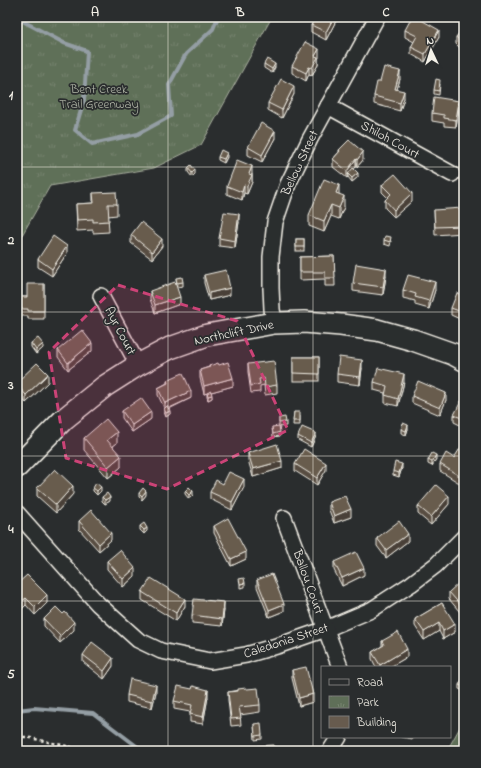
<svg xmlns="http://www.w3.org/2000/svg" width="481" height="768" font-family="'Indie Flower',sans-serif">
<defs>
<pattern id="park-tufts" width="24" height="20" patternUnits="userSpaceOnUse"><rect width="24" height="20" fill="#5f6f58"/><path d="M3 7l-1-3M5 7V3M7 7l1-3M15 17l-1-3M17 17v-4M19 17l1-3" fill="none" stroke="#778470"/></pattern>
</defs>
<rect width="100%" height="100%" fill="#2a2d2e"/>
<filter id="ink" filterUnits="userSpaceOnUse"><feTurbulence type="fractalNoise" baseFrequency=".025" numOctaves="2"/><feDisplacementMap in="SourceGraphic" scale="8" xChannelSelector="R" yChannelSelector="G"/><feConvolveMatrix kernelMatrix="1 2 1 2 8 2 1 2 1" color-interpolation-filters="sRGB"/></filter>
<g filter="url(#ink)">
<g fill="url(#park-tufts)" stroke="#aab0a0">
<path d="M17 17H272L201 145 154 168 50 186 17 244Z"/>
<path d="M464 720V751H447L449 747Z"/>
</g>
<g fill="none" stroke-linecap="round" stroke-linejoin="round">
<g stroke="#949ea4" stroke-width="4">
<path d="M17 18 64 43 87 51 84 100 75 130 92 144 138 134 171 116 169 85 186 54 213 29 218 17"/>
<path d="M17 710 34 708 93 713 143 751"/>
</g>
<g stroke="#f4f1e8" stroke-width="18">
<g id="street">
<path d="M328 106 452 174"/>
<path d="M101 296 138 365"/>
<path d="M274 323 272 309 271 288V257L275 222 288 184 310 139 377 17"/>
<path d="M17 513 98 604 138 640 161 651 210 661 246 655 280 645 326 629 371 610 411 584 436 565 464 537"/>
<path d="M284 518 340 667"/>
<path d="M330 751 339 737"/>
</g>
</g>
<g stroke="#f4f1e8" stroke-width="24">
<path id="secondary" d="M17 467 64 419 105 386 138 365 170 348 207 335 274 323 304 322 341 325 377 330 413 340 453 354 464 360"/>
</g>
<path stroke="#f4f1e8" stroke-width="2.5" stroke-dasharray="3 3" stroke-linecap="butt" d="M17 737H26L71 747 74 751"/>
<use href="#street" stroke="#2a2d2e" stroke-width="15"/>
<use href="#secondary" stroke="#2a2d2e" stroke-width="21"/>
</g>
<g fill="#594e43" stroke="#f4f1e8">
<path d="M338 17 326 40 311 32V25Z"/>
<path d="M464 28V52L456 44V37Z"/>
<path d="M405 30 439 37 425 62 411 54V47L414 42 405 37Z"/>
<path d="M319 57 318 59V65L312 75 309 74 306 81 292 73V66Z"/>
<path d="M264 64 275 67 272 73 264 68Z"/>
<path d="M400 79 397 89 404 98 400 111 374 104V96L380 82Z"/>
<path d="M440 84 439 95 434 94V90Z"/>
<path d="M294 94 282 118 268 110V103Z"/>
<path d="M464 96V109L462 108V105Z"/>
<path d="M459 109 456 127 444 126V123L432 121V113Z"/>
<path d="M275 138 262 162 248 155V147Z"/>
<path d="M339 150 363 160 357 167H356L354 169 358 177 352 182 348 177 347 178 333 167V159L339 152Z"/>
<path d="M218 157H227L224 163 218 160Z"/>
<path d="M188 168 195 174 192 177 188 172Z"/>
<path d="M252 174V182L247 194 244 193 242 200 227 194V186Z"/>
<path d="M382 185 412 201 394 217 385 208V200L388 198 382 192Z"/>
<path d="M93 193 117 204V215L108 216 109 232 93 233V230L77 231 76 204 93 203Z"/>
<path d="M339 194 344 207 339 219 331 216 324 232 309 226V215Z"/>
<path d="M434 210 463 226V233L435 235Z"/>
<path d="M239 222 235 248 219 246V238Z"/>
<path d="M131 235 162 246 152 259 131 243Z"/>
<rect x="296" y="239" width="8" height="12"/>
<path d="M384 240 391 241 390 246 384 244Z"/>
<path d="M67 253 52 276 38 267V259Z"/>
<path d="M334 256 335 286H325V279L300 280V257Z"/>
<path d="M204 275 230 295 209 300 204 283Z"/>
<path d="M386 276 383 295 353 291V283Z"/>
<path d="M176 278 183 282V286L177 287Z"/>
<path d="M44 284V319H28V316H20V297H27Z"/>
<path d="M403 290H435L429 309 415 305V301L403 298Z"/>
<path d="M150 291 180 304 155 313 150 299Z"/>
<path d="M464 296V321L451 315V308Z"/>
<path d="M31 343 43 348 36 354 31 347Z"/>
<path d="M58 350 92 351 68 370 58 357Z"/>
<rect x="293" y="357" width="26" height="24"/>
<path d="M248 364 277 385V393L265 395 264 385 260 386V392L251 393 248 372Z"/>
<path d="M219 365 233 386 211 392 212 398 208 400 207 397V393L204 394 200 378V370L209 367V366Z"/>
<path d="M362 368 360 385 337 382V374Z"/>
<path d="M167 380 191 398 169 409 170 414 166 417 164 412V408L158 395V388L167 383Z"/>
<path d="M17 382H48L26 403 17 393Z"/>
<path d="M374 382H404L398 406 385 403V393L374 390Z"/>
<path d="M412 396 446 400 440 415 412 403Z"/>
<path d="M464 402V427L454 422V415Z"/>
<path d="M122 411 151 419 132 432 122 418Z"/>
<path d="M294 412 300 416V425H293Z"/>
<path d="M279 418 286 422V426L279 427Z"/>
<path d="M272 427 280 432V436L273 437Z"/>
<path d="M401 429H408L406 435 401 433Z"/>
<path d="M298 436H316L311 447 298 440Z"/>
<path d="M84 438 117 443 113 446 121 467 108 478 84 450Z"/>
<path d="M464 449V479L461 484 440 471V464L454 458Z"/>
<path d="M248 453 282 468 253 477 248 460Z"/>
<path d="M436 459 432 466 428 464V460Z"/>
<path d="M295 464 326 470 317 485 295 471Z"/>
<path d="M402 468 399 477 393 475V471Z"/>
<path d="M223 484 244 487 232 510 210 499V492Z"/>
<path d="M37 488 73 494 56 513 37 496Z"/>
<path d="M93 488 101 491 97 495 93 491Z"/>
<path d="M185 491 193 495 189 499 185 494Z"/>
<path d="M139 493 146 495 142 500 139 497Z"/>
<path d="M102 497 110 501 105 504 102 501Z"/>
<path d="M329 502 351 517 334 523 329 510Z"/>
<path d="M449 504 431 525 418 514V506Z"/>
<path d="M79 521 111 540 99 551 79 529Z"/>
<path d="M140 526 147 531 144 534 140 530Z"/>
<path d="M214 526 246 559 231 566 214 533Z"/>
<path d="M377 538 408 541 386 558 377 546Z"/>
<path d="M107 561 135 576 123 587 107 569Z"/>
<path d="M334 562 364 575 342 586 334 570Z"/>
<path d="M257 580 284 611 269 617 257 587Z"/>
<path d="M17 584 47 603 35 615 26 605 22 609 17 604Z"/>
<path d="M464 584V617L449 599V592Z"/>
<path d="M142 592 185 606 176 621 142 600Z"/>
<path d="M442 603 455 632 443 639 439 631 424 640 415 626V619Z"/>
<path d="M224 610 222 626 192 623V615Z"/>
<path d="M44 619 74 630 60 643 44 626Z"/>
<path d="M382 641 407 657 390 667H376L372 659V652L382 646Z"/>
<path d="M83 655 113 666 104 679 83 662Z"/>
<path d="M292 670 313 702 299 706 292 678Z"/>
<path d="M464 679V691L459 689V685Z"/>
<path d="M192 689 208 697 203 724 190 722V712L174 709V701Z"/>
<path d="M247 689 260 705V712L240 715 241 725 231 726 228 700V692Z"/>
<path d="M156 692 152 708 127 702V695Z"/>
<path d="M254 724 262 735V739L255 740Z"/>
<path d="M401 737H413V739Z"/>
</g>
<g fill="#484037" stroke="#f4f1e8">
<path d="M334 17H338L326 40V32Z"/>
<path d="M439 30V37L425 62V54Z"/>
<path d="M319 49V57L318 59V65L312 75V68L315 56Z"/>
<path d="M275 64V67L272 73V69Z"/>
<path d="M309 67V74L306 81V73Z"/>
<path d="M400 71V79L395 96V89Z"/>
<path d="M294 86V94L282 118V110Z"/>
<path d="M404 91V98L400 111V103Z"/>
<path d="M459 101V109L456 127V120Z"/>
<path d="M275 131V138L262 162V155Z"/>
<path d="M363 152V160L357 167V160Z"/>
<path d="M227 153V157L224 163V159Z"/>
<path d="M356 159V167L349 175 348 174V177L347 178V171Z"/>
<path d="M252 166V182L247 194V186L249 174Z"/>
<path d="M195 170V174L192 177V173Z"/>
<path d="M358 173V177L352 182V178Z"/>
<path d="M244 185V193L242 200V192Z"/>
<path d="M339 185V196L336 193Z"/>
<path d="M412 193V201L394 217V210Z"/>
<path d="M344 196V207L339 219V208Z"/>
<path d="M331 205V216L324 232V221Z"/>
<path d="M239 214V222L235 248V241Z"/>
<path d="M162 239V246L152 259V252Z"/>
<path d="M67 246V253L52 276V269Z"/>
<path d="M386 269V276L383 295V287Z"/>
<path d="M435 282V290L429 309V301Z"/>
<path d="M230 288V295L209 300V293Z"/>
<path d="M180 297V304L155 313V305Z"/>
<path d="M92 343V351L68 370V363Z"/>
<path d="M43 344V348L36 354V350Z"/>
<path d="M362 360V368L360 385V377Z"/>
<path d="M48 374V382L26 403V395Z"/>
<path d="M404 374V382L398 406V399Z"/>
<path d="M233 378V386L204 394V386Z"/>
<path d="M191 391V398L165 410V403Z"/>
<path d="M446 393V400L440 415V408Z"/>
<path d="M212 395V398L208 400V396Z"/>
<path d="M18 404V412L17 413V406Z"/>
<path d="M170 411V414L166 417V413Z"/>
<path d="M151 412V419L132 432V425Z"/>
<path d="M408 425V429L406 435V431Z"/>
<path d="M117 432V443L107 451V440Z"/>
<path d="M316 433V436L311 447V443Z"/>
<path d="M436 455V459L432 466V462Z"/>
<path d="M121 456V467L108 478V467Z"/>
<path d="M282 461V468L253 477V469Z"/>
<path d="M326 463V470L317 485V478Z"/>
<path d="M402 464V468L399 477V473Z"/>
<path d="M464 471V479L461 484V477Z"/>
<path d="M244 479V487L232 510V502Z"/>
<path d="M73 486V494L56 513V505Z"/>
<path d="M101 487V491L97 495V491Z"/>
<path d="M146 491V495L142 500V496Z"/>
<path d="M193 491V495L189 499V495Z"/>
<path d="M449 496V504L431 525V517Z"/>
<path d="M110 497V501L105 504V500Z"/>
<path d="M351 509V517L334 523V516Z"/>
<path d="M147 528V531L144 534V530Z"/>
<path d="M111 533V540L99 551V544Z"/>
<path d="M408 534V541L386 558V550Z"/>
<path d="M246 552V559L231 566V559Z"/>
<path d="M135 568V576L123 587V579Z"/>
<path d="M364 568V575L342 586V578Z"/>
<path d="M245 583V587L240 588V584Z"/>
<path d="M47 595V603L35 615V607Z"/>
<path d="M26 598V605L22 609V601Z"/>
<path d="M185 599V606L176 621V613Z"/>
<path d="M224 602V610L222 626V619Z"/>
<path d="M284 604V611L269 617V610Z"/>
<path d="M74 622V630L60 643V636Z"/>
<path d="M439 623V631L424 640V632Z"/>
<path d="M455 624V632L443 639V631Z"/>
<path d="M407 649V657L390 667H380V665Z"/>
<path d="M113 658V666L104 679V671Z"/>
<path d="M156 685V692L152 708V701Z"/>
<path d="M208 690V697L203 724V717Z"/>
<path d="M313 694V702L299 706V698Z"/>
</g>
<g fill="#675b4e" stroke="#f4f1e8">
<path d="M316 17H334L326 32 311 25Z"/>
<path d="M412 17H416L439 30 425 54 411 47 417 36 405 30Z"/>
<path d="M464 28V44L456 37Z"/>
<path d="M305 42 319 49 315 56 318 57 312 68 309 67 306 73 292 66Z"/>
<path d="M267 59 275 64 272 69 264 64Z"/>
<path d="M384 67 400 71 395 89 404 91 400 103 374 96 377 82H380Z"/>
<path d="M281 79 294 86 282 110 268 103Z"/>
<path d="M436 79 440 80 439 91 434 90Z"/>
<path d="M464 96V105H462Z"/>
<path d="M434 97 459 101 456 120 444 118V115L432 113Z"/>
<path d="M261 123 275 131 262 155 248 147Z"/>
<path d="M349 140 363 152 357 160 356 159 347 171 333 159 340 151 339 150Z"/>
<path d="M221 150 227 153 224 159 218 157Z"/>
<path d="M237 160 252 166 249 174 252 175 247 186 244 185 242 192 227 186Z"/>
<path d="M191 165 195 170 192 173 188 168Z"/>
<path d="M353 168 358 173 352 178 348 174Z"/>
<path d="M395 174 412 193 394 210 385 200 391 194 382 185Z"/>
<path d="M324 179 339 185 336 193 344 196 339 208 331 205 324 221 309 215Z"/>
<path d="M116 192 117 204H108L109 221 93 222V219L77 220 76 204 94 203 93 193Z"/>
<path d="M462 208 463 226 435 227 434 210Z"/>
<path d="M224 212 239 214 235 241 219 238Z"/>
<path d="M141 222 162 239 152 252 131 235Z"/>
<path d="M53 236 67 246 52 269 38 259Z"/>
<path d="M385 236 391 237 390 242 384 240Z"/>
<rect x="296" y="239" width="8" height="8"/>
<path d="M334 256 335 278H325V272H300V257Z"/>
<path d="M356 264 386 269 383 287 353 283Z"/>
<path d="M226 270 230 288 209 293 204 275Z"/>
<path d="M408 275 435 282 429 301 415 297 416 294 403 290Z"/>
<path d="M182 277 183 282 177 283 176 278Z"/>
<path d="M175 282 180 297 155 305 150 291Z"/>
<path d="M27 284H44V311H28V309H20V297H27Z"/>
<path d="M457 293 464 296V313L451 308Z"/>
<path d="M82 330 92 343 68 363 58 350Z"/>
<path d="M38 338 43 344 36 350 31 343Z"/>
<path d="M293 357H319V374L293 373Z"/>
<path d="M339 357 362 360 360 377 337 374Z"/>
<path d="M274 361 277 385 265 387 264 378 259 379 260 384 251 386 248 364Z"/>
<path d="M228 362 233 378 204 386 200 370 210 367 209 366 218 363 219 365Z"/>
<path d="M37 363 48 374 26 395 17 385V382Z"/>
<path d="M378 368 404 374 398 399 385 395 387 386 374 382Z"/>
<path d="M183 373 191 391 165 403 158 388 168 383 167 380Z"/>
<path d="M418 381 446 393 440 408 412 396Z"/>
<path d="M211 391 212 395 208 396 207 393Z"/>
<path d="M141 398 151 412 132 425 122 411Z"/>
<path d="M461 401 464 402V419L454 415Z"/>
<path d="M167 406 170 411 166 413 164 409Z"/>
<path d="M294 412H300V421H293Z"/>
<path d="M285 417 286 422 279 423V418Z"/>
<path d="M106 419 117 432 107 440 121 456 108 467 84 438Z"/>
<path d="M403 423 408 425 406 431 401 429Z"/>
<path d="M279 426 280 432 273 434 272 427Z"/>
<path d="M302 427 316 433 311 443 298 436Z"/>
<path d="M277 444 282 461 253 469 248 453Z"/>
<path d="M461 447 464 449V471L461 477 440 464 446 453 454 458Z"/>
<path d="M304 449 326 463 317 478 295 464Z"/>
<path d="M432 453 436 455 432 462 428 460Z"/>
<path d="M395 462 402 464 399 473 393 471Z"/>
<path d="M55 469 73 486 56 505 37 488Z"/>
<path d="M229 472 244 479 232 502 210 492 216 480 223 484Z"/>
<path d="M96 483 101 487 97 491 93 488Z"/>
<path d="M436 485 449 496 431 517 418 506Z"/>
<path d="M189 487 193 491 189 495 185 491Z"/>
<path d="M143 488 146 491 142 496 139 493Z"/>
<path d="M107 493 110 497 105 500 102 497Z"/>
<path d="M345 496 351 509 334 516 329 502Z"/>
<path d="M91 510 111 533 99 544 79 521Z"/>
<path d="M228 518 246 552 231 559 214 526Z"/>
<path d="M399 521 408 534 386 550 377 538Z"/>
<path d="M144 523 147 528 144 530 140 526Z"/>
<path d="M120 550 135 568 123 579 107 561Z"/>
<path d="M356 552 364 568 342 578 334 562Z"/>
<path d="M272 574 284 604 269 610 257 580Z"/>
<path d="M27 575 47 595 35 607 26 598 22 601 17 596V584Z"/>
<path d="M151 578 185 599 176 613 142 592Z"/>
<path d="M244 578 245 583 240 584 239 579Z"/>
<path d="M461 581 464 584V609L449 592Z"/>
<path d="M194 599 224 602 222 619 192 615Z"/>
<path d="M442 603 455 624 443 631 439 623 424 632 415 619Z"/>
<path d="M56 607 63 614 65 612 74 622 60 636 44 619Z"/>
<path d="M398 632 407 649 380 665 372 652 384 645 382 641Z"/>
<path d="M92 642 113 658 104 671 83 655Z"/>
<path d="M306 667 313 694 299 698 292 670Z"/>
<path d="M463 678 464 679V687L459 685Z"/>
<path d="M130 679 156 685 152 701 127 695Z"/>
<path d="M178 686 192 689 193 686 208 690 203 717 190 714 192 705 174 701Z"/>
<path d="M246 688 247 689 258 688 260 705 239 707 241 718 231 719 228 692 238 691V689Z"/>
<path d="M261 723 262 735 255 736 254 724Z"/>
<path d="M274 745 275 751H259L258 746Z"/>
</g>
</g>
<path fill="#cc4377" fill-opacity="0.2" stroke="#cc4377" stroke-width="3" stroke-dasharray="8 5" stroke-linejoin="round" d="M118 285 237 321 288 430 167 489 66 458 49 352Z"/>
<path fill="none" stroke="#f4f1e8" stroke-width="1" stroke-opacity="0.55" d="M168 17V751M313 17V751M17 167H464M17 312H464M17 456H464M17 601H464"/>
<g text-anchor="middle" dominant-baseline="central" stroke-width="3.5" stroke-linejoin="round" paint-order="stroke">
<g font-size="13" fill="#b1b6a7" stroke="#2a2d2e">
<text x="99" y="89">Bent Creek<tspan x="99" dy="15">Trail Greenway</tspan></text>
</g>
<g font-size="13" fill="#f4f1e8" stroke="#2a2d2e">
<text transform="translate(390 140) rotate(29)">Shiloh Court</text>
<text transform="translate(300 163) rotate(-65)">Bellow Street</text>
<text transform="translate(120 331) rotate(62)">Ayr Court</text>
<text transform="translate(234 333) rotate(-12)">Northclift Drive</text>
<text transform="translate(308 582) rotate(70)">Ballou Court</text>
<text transform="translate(286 641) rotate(-18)">Caledonia Street</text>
</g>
</g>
<rect width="481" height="768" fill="none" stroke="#2a2d2e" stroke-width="44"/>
<rect x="321" y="666" width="130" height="72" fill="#2a2d2e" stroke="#7b7b78"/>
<rect x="329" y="679" width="20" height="6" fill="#2a2d2e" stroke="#7b7b78"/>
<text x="357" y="686" font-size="12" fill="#f4f1e8">Road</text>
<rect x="329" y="696" width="20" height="12" fill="url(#park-tufts)" stroke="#7b7b78"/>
<text x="357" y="706" font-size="12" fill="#f4f1e8">Park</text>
<rect x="329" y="716" width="20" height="12" fill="#675b4e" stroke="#7b7b78"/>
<text x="357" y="726" font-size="12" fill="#f4f1e8">Building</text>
<g transform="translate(431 50) rotate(356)" stroke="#2a2d2e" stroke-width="3" paint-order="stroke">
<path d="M0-3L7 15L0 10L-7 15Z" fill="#f4f1e8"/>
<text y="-6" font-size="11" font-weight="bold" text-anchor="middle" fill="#f4f1e8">N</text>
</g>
<rect x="22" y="22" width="437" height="724" fill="none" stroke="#f4f1e8" stroke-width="1.5"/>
<g font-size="13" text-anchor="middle" font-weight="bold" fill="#f4f1e8">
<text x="95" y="16">A</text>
<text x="240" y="16">B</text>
<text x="386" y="16">C</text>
<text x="11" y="99">1</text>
<text x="11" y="244">2</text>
<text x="11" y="389">3</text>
<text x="11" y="533">4</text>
<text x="11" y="678">5</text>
</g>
</svg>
